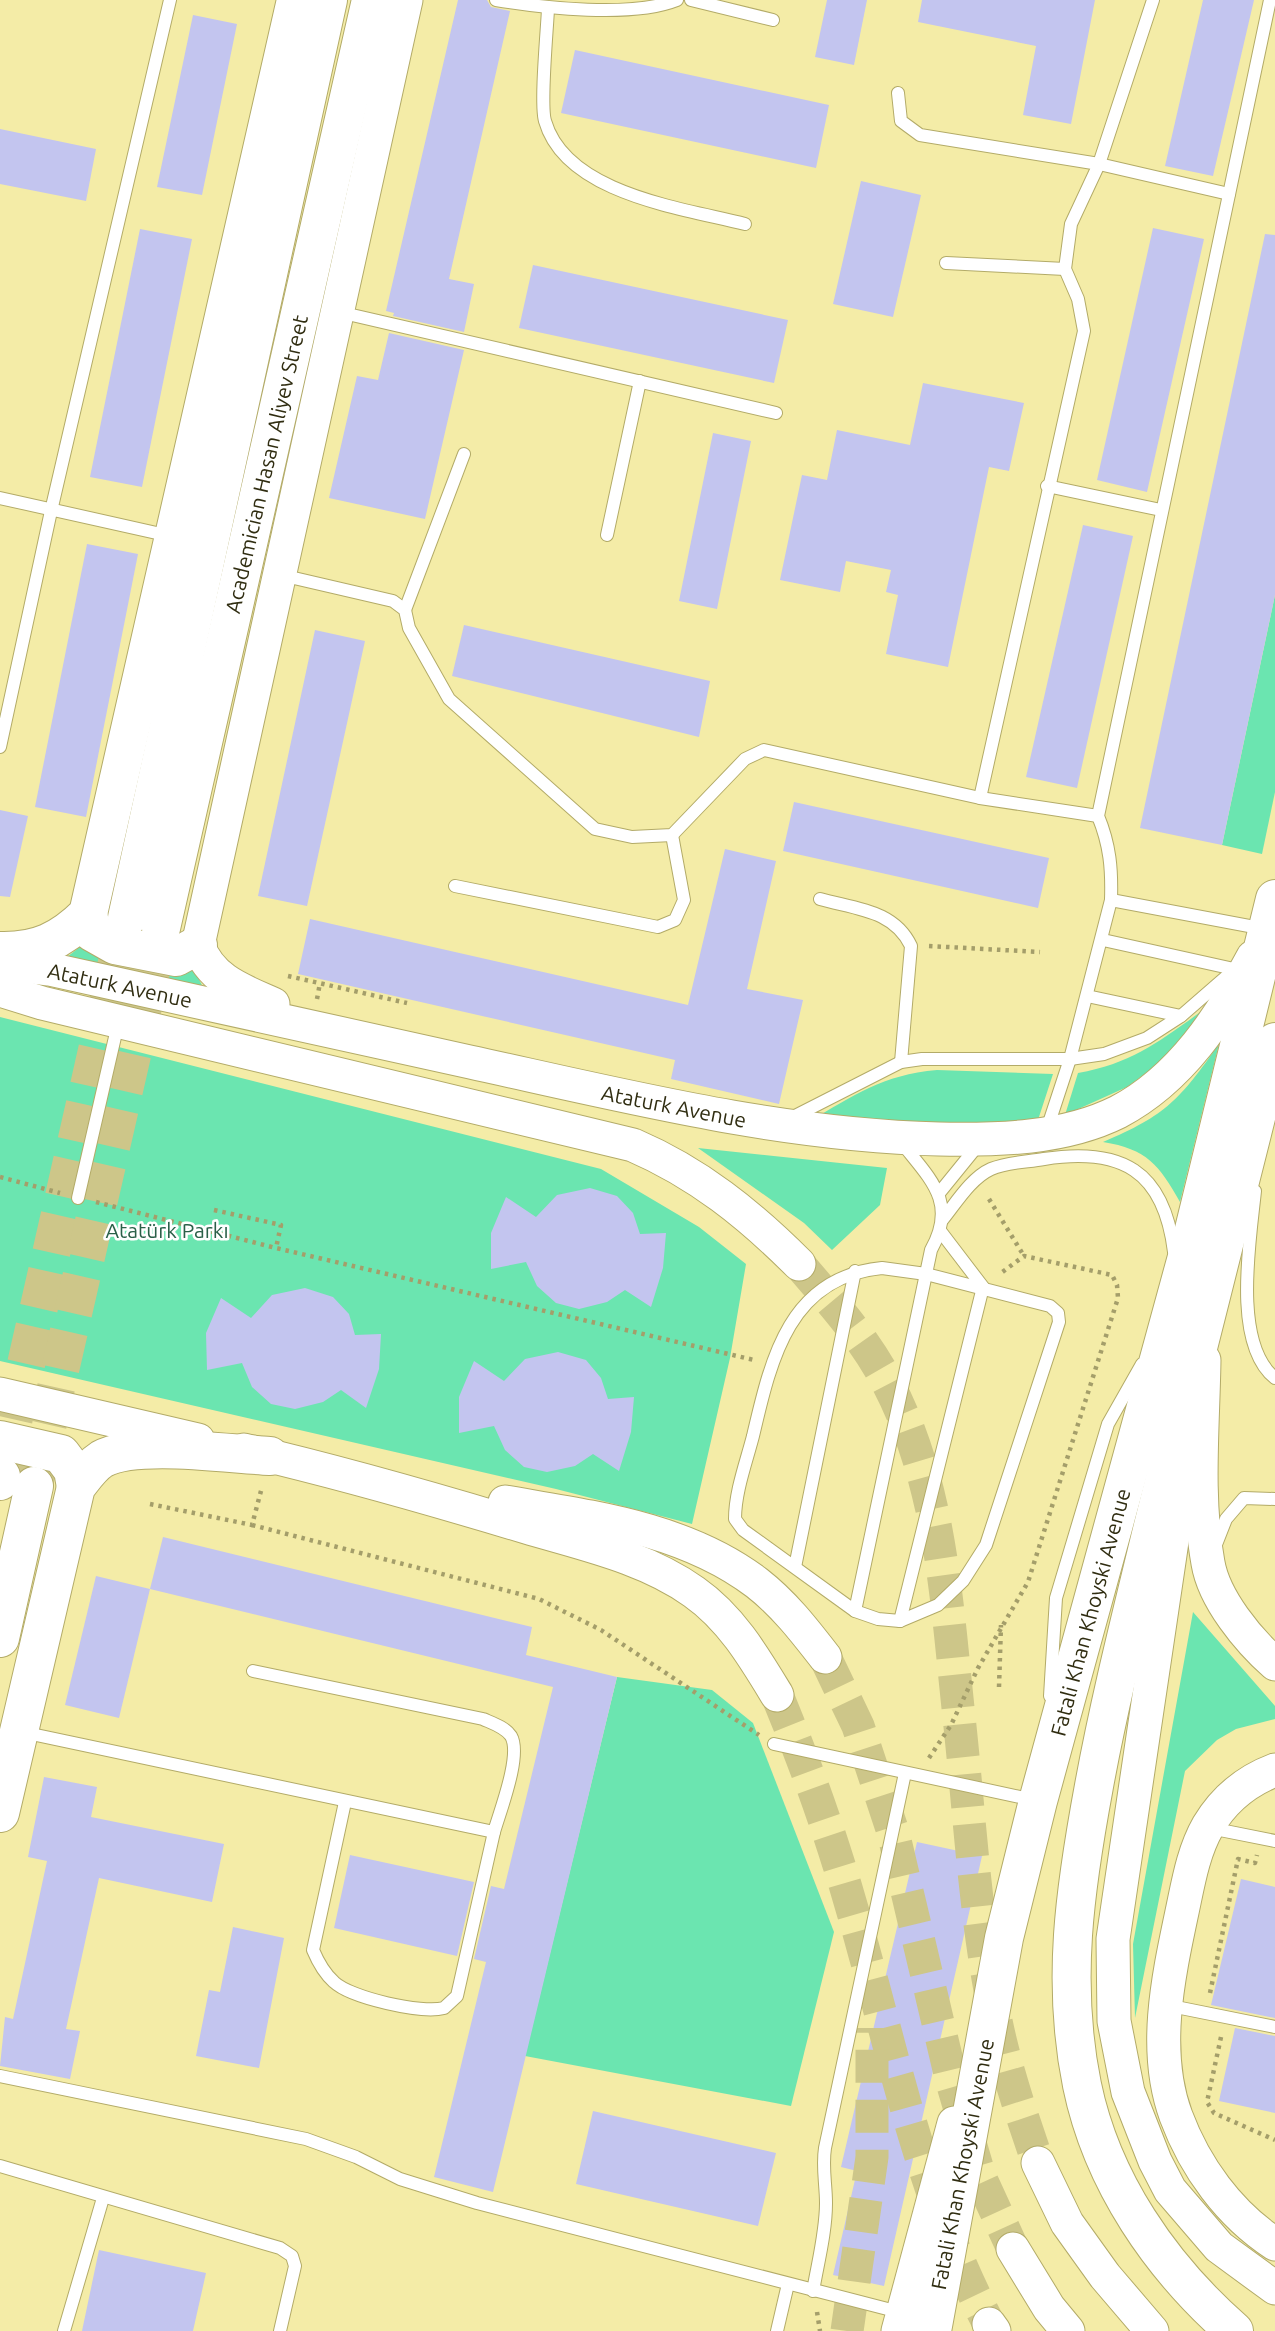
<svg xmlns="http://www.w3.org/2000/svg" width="1275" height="2331" font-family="Ubuntu,sans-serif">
<rect width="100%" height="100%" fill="#f4eca7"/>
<g fill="#6be5b0">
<path d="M1275 595V792L1262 854 1222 845Z"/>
<path d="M90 939 191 965 208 996 67 957Z"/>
<path d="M1206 1008 1161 1062 1127 1087 1065 1115 1078 1073C1134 1063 1161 1040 1206 1008Z"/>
<path d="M0 1017 601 1169 699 1227 746 1264 730 1358 692 1524 556 1489 0 1361Z"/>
<path d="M1219 1044 1180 1202C1159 1165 1147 1149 1103 1142 1167 1115 1180 1099 1219 1044Z"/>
<path d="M937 1070 1053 1074 1037 1123 975 1126 808 1122C855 1095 882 1075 937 1070Z"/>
<path d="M698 1148 887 1168 880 1205 832 1250 804 1223Z"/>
<path d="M1193 1612 1275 1706V1719L1236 1729 1217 1740 1185 1771 1135 2018 1133 1944Z"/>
<path d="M617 1677 712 1690 753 1723 834 1932 791 2106 525 2056Z"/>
</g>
<g fill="#c3c5ef">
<path d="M458 0H487L491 7 510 11 449 279 474 284 464 332 393 316 394 313 386 311Z"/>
<path d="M827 0H867L854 65 815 57Z"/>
<path d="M922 0H1095L1071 124 1023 115 1036 46 918 22Z"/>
<path d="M1203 0H1254L1213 176 1165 166Z"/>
<path d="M193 15 237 24 202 195 157 187Z"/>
<path d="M575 50 829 105 816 168 561 113Z"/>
<path d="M0 129 96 149 86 201 0 184Z"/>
<path d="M861 181 921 195 893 317 833 304Z"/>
<path d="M1153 228 1204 239 1147 492 1097 480Z"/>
<path d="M140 229 192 239 142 487 90 477Z"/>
<path d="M1265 234 1275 235V595L1222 845 1140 828Z"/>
<path d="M533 265 788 320 774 383 519 328Z"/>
<path d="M389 333 464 350 425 519 329 498 357 376 378 380Z"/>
<path d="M923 383 1024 403 1009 471 989 467 948 667 886 654 898 595 886 592 891 570 846 561 840 592 780 580 802 475 827 480 837 430 910 445Z"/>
<path d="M713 433 751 441 717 609 679 601Z"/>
<path d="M1083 525 1133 536 1077 788 1026 777Z"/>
<path d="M87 544 138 554 86 817 35 807Z"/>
<path d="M464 625 710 681 699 737 452 676Z"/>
<path d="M315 630 365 641 307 906 258 896Z"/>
<path d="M794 802 1049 858 1038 908 783 851Z"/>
<path d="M0 810 28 816 10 897 0 896Z"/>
<path d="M725 849 776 861 747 989 803 1000 779 1104 671 1079 675 1060 298 974 310 919 688 1005Z"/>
<path d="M590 1188 617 1196 633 1213 640 1234 666 1233 663 1268 651 1307 625 1290 607 1302 579 1309 556 1303 537 1286 526 1262 491 1269V1233L506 1197 536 1217 557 1195Z"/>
<path d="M305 1288 333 1297 349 1314 355 1335 381 1334 379 1369 366 1408 341 1390 323 1402 295 1409 271 1404 252 1387 242 1363 207 1370 206 1333 221 1298 251 1318 272 1295Z"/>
<path d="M558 1352 586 1360 601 1378 608 1399 634 1397 631 1432 619 1471 593 1454 575 1466 547 1472 524 1467 505 1450 494 1426 459 1433V1397L474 1361 504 1381 525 1359Z"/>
<path d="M163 1537 532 1627 526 1655 617 1677 493 2192 434 2177 486 1962 474 1959 491 1886 504 1889 553 1687 150 1589Z"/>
<path d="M96 1576 150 1589 119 1718 65 1705Z"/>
<path d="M44 1777 97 1787 91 1817 224 1844 212 1902 99 1878 66 2029 80 2031 70 2079 0 2066 5 2017 13 2019 47 1861 28 1857Z"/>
<path d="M917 1842 982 1856 884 2286 833 2275 857 2171 841 2167Z"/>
<path d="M350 1855 474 1882 457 1956 334 1928Z"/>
<path d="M1241 1879 1275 1887V2018L1211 2005Z"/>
<path d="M233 1927 284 1938 259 2068 196 2056 209 1990 220 1992Z"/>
<path d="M1235 2028 1275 2036V2113L1219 2101Z"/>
<path d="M593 2111 776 2153 758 2226 576 2184Z"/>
<path d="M99 2250 206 2273 193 2331H82Z"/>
</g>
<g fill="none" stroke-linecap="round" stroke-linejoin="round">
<g stroke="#cdc689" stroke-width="33" stroke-dasharray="33 17" stroke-linecap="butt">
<path d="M799 1264C827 1297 858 1331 880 1369 941 1475 946 1598 959 1717 970 1818 975 1921 996 2021 1006 2070 1022 2116 1038 2163"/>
<path d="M825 1657 858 1726 893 1832 952 2082 980 2177 1013 2249"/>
<path d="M777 1695C800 1751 821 1807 839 1865 887 2018 913 2181 989 2324"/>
<path d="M847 2331 872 2157V2028"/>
</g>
<g stroke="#cdc689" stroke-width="38" stroke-dasharray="38 19" stroke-linecap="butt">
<path d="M1 1475 127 918"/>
<path d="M35 1480 161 928"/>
</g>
<g stroke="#b3ab68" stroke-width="14">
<g id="lane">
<path d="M496 0C544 8 632 18 677 0"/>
<path d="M691 0 773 20"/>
<path d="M548 9C547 31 540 104 545 121 566 194 682 208 745 224"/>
<path d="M898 93 901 121 920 135 1099 164 1229 194"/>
<path d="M946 263 1065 269"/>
<path d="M339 312 776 413"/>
<path d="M1047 486 1161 510"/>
<path d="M0 498 170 536"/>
<path d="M607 535 640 381"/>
<path d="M281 575 393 601 405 610 409 628 449 699 595 829 632 837 672 835 745 759 764 750 980 798 1098 816"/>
<path d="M405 610 464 454"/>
<path d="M0 747 51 511 170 0"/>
<path d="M980 798 1084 331 1078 299 1065 269 1071 224 1099 164 1153 0"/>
<path d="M455 886 658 927 675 920 684 900 672 835"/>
<path d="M820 899C856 909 894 910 911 946L901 1062"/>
<path d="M1265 929 1111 900C1112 869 1110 845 1098 816L1270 0"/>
<path d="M1103 940 1234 969"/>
<path d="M1087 996 1181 1016"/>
<path d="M791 1118 901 1062 922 1059H1070L1104 1054 1147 1038 1181 1016 1227 976"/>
<path d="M1047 1129 1070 1059 1111 900"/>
<path d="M1255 1191C1250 1240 1232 1344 1275 1378"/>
<path d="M940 1192 979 1144"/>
<path d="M78 1198 118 1024"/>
<path d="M943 1219C956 1203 971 1178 991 1169 1007 1162 1027 1162 1044 1159 1121 1147 1164 1170 1174 1252"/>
<path d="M882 1268 926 1274 1050 1306 1058 1313 1059 1322 986 1545 963 1581 938 1605 900 1621 878 1619 855 1611 743 1530 735 1519C735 1492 746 1463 753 1436 771 1359 789 1277 882 1268Z"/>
<path d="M1215 1547 1226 1519 1244 1498 1275 1499"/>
<path d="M795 1567 855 1271"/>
<path d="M855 1611 931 1250C958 1202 930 1179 901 1142"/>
<path d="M900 1621 983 1287 941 1232"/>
<path d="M1050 1696 1056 1598 1108 1424 1142 1364"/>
<path d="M22 1732 494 1832C500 1811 522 1755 511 1736 505 1727 492 1723 483 1719L253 1671"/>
<path d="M774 1744 1034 1800"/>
<path d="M345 1802 313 1950C318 1962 324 1973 334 1982 351 1998 422 2014 444 2008L457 1996 494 1832"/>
<path d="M1210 1828 1275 1841"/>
<path d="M1166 2005 1275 2027"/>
<path d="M0 2076 306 2139 356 2157 400 2179 477 2203 903 2313"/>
<path d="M0 2166 280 2248 292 2256 295 2266 280 2331"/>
<path d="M813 2291C818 2262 826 2232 826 2203 826 2184 822 2167 825 2148L905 1773"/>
<path d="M64 2331 103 2198"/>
<path d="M777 2331 788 2284"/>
</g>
</g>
<g stroke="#b3ab68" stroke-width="35">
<g id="secondary">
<path d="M0 963 49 969C189 1000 329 1032 470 1062 625 1096 779 1135 939 1139 998 1140 1064 1139 1118 1112 1181 1079 1221 1017 1253 957"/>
<path d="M0 990 42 1003 633 1145C698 1173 749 1214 799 1264"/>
<path d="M273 1004C241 990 211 980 198 945L406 0"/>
<path d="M1204 1360C1203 1426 1196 1497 1208 1563 1214 1599 1248 1640 1275 1664"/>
<path d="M0 1394 198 1440"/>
<path d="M244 1450C340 1472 433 1499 526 1527 583 1544 645 1557 694 1592 731 1618 754 1657 777 1695"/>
<path d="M1183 1467 1113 1939 1114 2021 1128 2092 1155 2161 1170 2190 1219 2247 1275 2288"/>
<path d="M505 1502C591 1517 685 1528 757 1583 784 1604 804 1630 825 1657"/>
<path d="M1275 1770C1246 1781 1224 1799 1208 1826 1193 1852 1188 1884 1182 1912 1168 1978 1152 2051 1176 2116 1195 2167 1229 2214 1275 2244"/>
<path d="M1038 2163 1067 2223 1105 2276 1152 2331"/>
<path d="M1013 2249 1049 2308 1068 2331"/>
<path d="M989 2324 994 2331"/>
<path d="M898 2331 954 2123"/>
</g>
</g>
<g stroke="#b3ab68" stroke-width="40">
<g id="primary">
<path d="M88 914 92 932 115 945 176 957 198 945"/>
<path d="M127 918 328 0"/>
<path d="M161 928 371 0"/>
<path d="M0 951C37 952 61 941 88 914L296 0"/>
<path d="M0 1440 61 1454 73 1470 76 1487"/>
<path d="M0 1481 1 1476"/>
<path d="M0 1638 34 1486"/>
<path d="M0 1813 76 1487C84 1477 91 1466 102 1459 136 1440 228 1454 270 1456"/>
<path d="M932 2331 1004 1938 1038 1801 1190 1246 1275 899"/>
<path d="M1234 2331C1161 2267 1102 2182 1082 2085 1061 1982 1075 1888 1094 1786 1110 1699 1132 1613 1153 1526 1194 1365 1234 1203 1275 1042"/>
</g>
</g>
<g stroke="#a49e6a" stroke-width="4.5" stroke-dasharray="3.5 5" stroke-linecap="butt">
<path d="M929 946 1040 952"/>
<path d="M288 976 407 1003"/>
<path d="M317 999 320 983"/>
<path d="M0 1177 60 1193"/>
<path d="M989 1199 1024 1256"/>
<path d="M96 1202 276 1248 754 1360"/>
<path d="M214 1210 281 1225 276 1248"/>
<path d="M150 1504 252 1525 262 1487"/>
<path d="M252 1525 539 1599 601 1630 759 1735"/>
<path d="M999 1687 1001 1625"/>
<path d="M929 1758 951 1725 978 1668 1028 1582 1118 1298 1117 1285 1112 1275 1024 1256 1001 1273"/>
<path d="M1210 1993 1238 1859 1255 1863 1257 1855"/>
<path d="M1221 2037 1207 2102 1214 2113 1275 2140"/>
<path d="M817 2312 820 2331"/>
</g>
<use href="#lane" stroke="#fff" stroke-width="12"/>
<use href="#secondary" stroke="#fff" stroke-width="33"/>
<use href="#primary" stroke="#fff" stroke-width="38"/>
</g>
<g text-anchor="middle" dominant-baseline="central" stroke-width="5" stroke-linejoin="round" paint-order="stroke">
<g font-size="21" fill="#302d11" stroke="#fff">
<text transform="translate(266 464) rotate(-77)">Academician Hasan Aliyev Street</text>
<text transform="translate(120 985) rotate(12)">Ataturk Avenue</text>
<text transform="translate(674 1106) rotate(11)">Ataturk Avenue</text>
<text transform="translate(1090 1612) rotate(-75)">Fatali Khan Khoyski Avenue</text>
<text transform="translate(962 2164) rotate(-79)">Fatali Khan Khoyski Avenue</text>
</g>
<g font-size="21" fill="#296048" stroke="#fff">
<text x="167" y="1230">Atatürk Parkı</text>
</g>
</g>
</svg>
